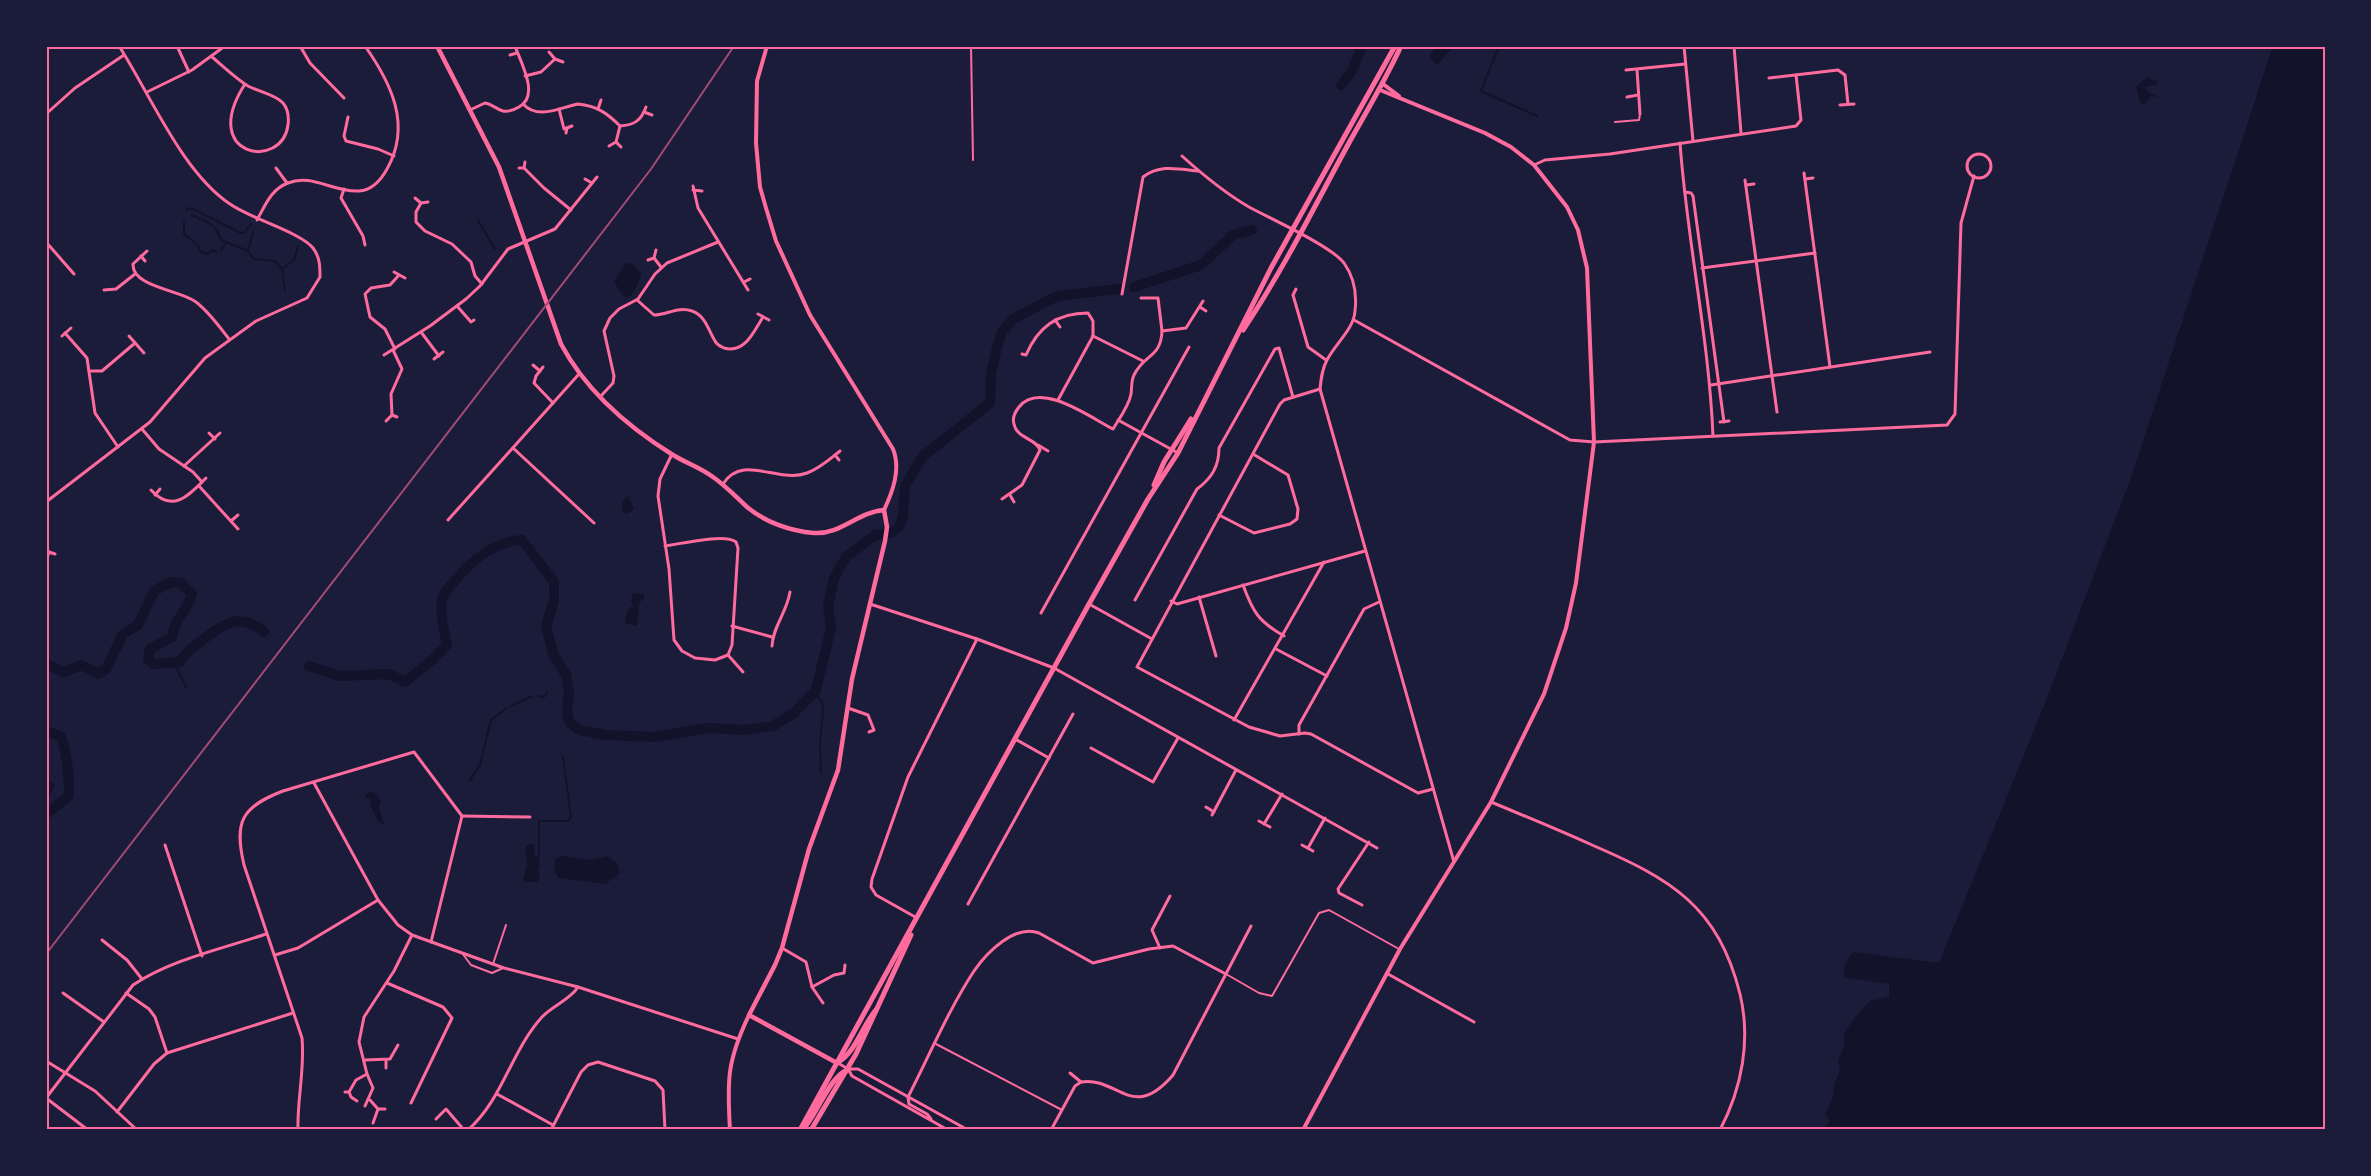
<svg xmlns="http://www.w3.org/2000/svg" width="2371" height="1176" font-family="'Open Sans',sans-serif">
<rect width="100%" height="100%" fill="#1b1b3a"/>
<g fill="#12122b">
<path d="M1437 46H1454L1437 65 1430 59V55Z"/>
<path d="M2273 46H2325V1130H1824L1830 1120 1825 1114 1832 1100 1835 1083 1840 1070 1838 1061 1844 1047V1033L1856 1016 1870 1001 1889 997V984L1844 977 1845 964 1853 952 1939 963 2045 703 2130 480Z"/>
<path d="M2147 77 2159 82 2156 85 2145 87 2147 91 2159 97 2151 96 2145 105 2140 103 2136 87Z"/>
<path d="M626 263 632 264 642 274 634 292 629 297H624L614 282Z"/>
<path d="M628 496 634 509 627 514 622 511 623 501Z"/>
<path d="M633 593 644 594V598L639 603 637 626 625 623 628 609 633 606 631 600Z"/>
<path d="M46 778 55 785 46 802Z"/>
<path d="M370 792 375 793 381 801 379 807 384 825 377 821V818L369 803 371 800 366 797V794Z"/>
<path d="M530 843 535 845 534 853 537 857 539 855 540 867 537 869 540 872 538 882H524L523 879 527 865 525 847Z"/>
<path d="M563 856 591 860 607 856 617 863 620 873 605 884 559 878 554 871 556 858Z"/>
</g>
<g fill="none" stroke-linecap="round" stroke-linejoin="round">
<g stroke="#12122b" stroke-width="2">
<path d="M1499 46 1481 91 1537 116"/>
<path d="M186 210 189 208 195 210 241 233H244L251 224"/>
<path d="M192 215 209 223 216 229 221 240 248 251 254 259 275 261 282 269 285 290"/>
<path d="M478 220 495 249"/>
<path d="M184 222V234L198 245 200 251 207 254 213 250 217 252"/>
<path d="M221 251 226 243"/>
<path d="M248 251 253 232"/>
<path d="M282 269 294 260 298 246"/>
<path d="M174 663 186 687"/>
<path d="M814 693 822 701 823 711 820 743 821 773"/>
<path d="M538 696 544 697 547 692"/>
<path d="M511 706 532 696"/>
<path d="M470 780 480 765 491 720 507 708"/>
<path d="M539 855V821H568L571 817 563 757"/>
</g>
<g stroke="#12122b" stroke-width="10">
<path d="M1341 85 1352 71 1362 46"/>
<path d="M1134 287 1201 265 1233 235 1252 230"/>
<path d="M46 664 64 672 82 665 98 674 106 669 123 634 138 625 154 591 171 582 181 583 192 594C187 611 174 620 172 637L150 649 148 659 153 664 180 662C187 650 194 647 205 638 227 622 240 613 264 632"/>
<path d="M309 666 339 676 389 674 405 682 431 661 447 645C444 630 438 608 444 594 446 590 451 585 454 582 471 561 495 541 522 540L554 582V600L546 626 553 654 566 675 569 691 567 712 569 722 579 730 606 735 654 737 709 728 745 730 773 726 794 713 816 690 831 627 828 606 834 578 846 557 875 535 891 533 899 527 903 517 905 486 922 457 990 403 991 374 997 347 1002 332 1013 319 1057 296 1118 289"/>
<path d="M46 731 61 737C68 756 69 775 69 796L46 814"/>
</g>
<g stroke="#ff6b9d" stroke-width="2">
<path d="M971 46 973 160"/>
<path d="M1615 122 1639 120 1640 114"/>
<path d="M462 953 471 965 492 973 503 968"/>
<path d="M493 964 506 925"/>
<path d="M1226 974 1259 993 1272 996 1319 913 1329 910 1399 949"/>
<path d="M936 1044 1062 1110"/>
</g>
<g stroke="#ff6b9d" stroke-width="3">
<path d="M177 46 189 72"/>
<path d="M300 46 310 63 344 98"/>
<path d="M1684 46 1693 141"/>
<path d="M1734 46 1741 133"/>
<path d="M549 52 555 59 563 62"/>
<path d="M510 55 517 53"/>
<path d="M212 57C224 67 235 78 248 86 259 92 275 94 283 103 288 109 289 117 288 125 282 171 198 157 245 84"/>
<path d="M1626 70 1685 64"/>
<path d="M1637 70 1640 114"/>
<path d="M525 76 541 72 555 59"/>
<path d="M1769 78 1838 70 1845 75 1848 104"/>
<path d="M147 92 192 70 225 46"/>
<path d="M1627 97 1638 95"/>
<path d="M523 104C538 120 559 108 578 104 597 106 607 113 620 126 634 125 641 121 646 107"/>
<path d="M1840 105 1854 104"/>
<path d="M559 109 564 129 572 126"/>
<path d="M598 109 601 100"/>
<path d="M470 110 485 103C492 104 496 109 503 111 508 112 514 110 519 107 540 96 521 63 515 46"/>
<path d="M644 112 652 115"/>
<path d="M46 114 75 88 124 55"/>
<path d="M348 117 344 136 346 141 378 149 394 156"/>
<path d="M566 133 567 128"/>
<path d="M616 142 621 147"/>
<path d="M1680 143C1687 241 1709 338 1713 436"/>
<path d="M609 146 616 142 620 126"/>
<circle cx="1979" cy="166" r="12"/>
<path d="M1182 156C1203 175 1225 193 1249 207 1271 219 1331 246 1344 263 1354 277 1357 294 1355 311 1354 329 1335 344 1327 360 1322 369 1321 379 1320 389L1454 862"/>
<path d="M1534 165 1545 160 1610 154 1796 126 1801 120 1796 75"/>
<path d="M276 168 287 183"/>
<path d="M519 168H524L525 162"/>
<path d="M524 168 544 188 571 210"/>
<path d="M1804 173 1830 367"/>
<path d="M585 179 592 183"/>
<path d="M1805 179 1813 178"/>
<path d="M1745 180 1777 412"/>
<path d="M1746 185 1754 184"/>
<path d="M693 186 698 208 748 290"/>
<path d="M344 189 341 198 363 236 365 245"/>
<path d="M693 190 702 191"/>
<path d="M1685 192 1691 193 1693 196 1724 422"/>
<path d="M415 198 421 203 428 202"/>
<path d="M421 203 416 212V222L425 231 452 244 471 262 475 276 482 284"/>
<path d="M257 220C265 206 271 189 288 183 312 173 334 193 359 191 373 190 381 180 387 169 412 125 391 83 365 46"/>
<path d="M46 226V232"/>
<path d="M46 242 74 274"/>
<path d="M147 251 133 264C132 287 180 290 196 302 209 312 219 326 229 339"/>
<path d="M141 256 145 261"/>
<path d="M654 258 661 267"/>
<path d="M648 260 654 258 656 250"/>
<path d="M1702 268 1815 253"/>
<path d="M394 272 405 278"/>
<path d="M744 282 750 279"/>
<path d="M1296 289 1293 295 1308 347 1326 360"/>
<path d="M104 290 116 289 135 274"/>
<path d="M1122 294 1143 177C1160 164 1178 169 1198 171"/>
<path d="M1141 298H1158L1162 331"/>
<path d="M637 300 654 315C667 315 678 306 692 311 706 316 708 330 715 341 717 345 720 346 724 348 745 354 754 331 763 317"/>
<path d="M457 306 471 322 474 320"/>
<path d="M1200 307 1206 311"/>
<path d="M758 314 769 320"/>
<path d="M1055 320 1060 327"/>
<path d="M1354 320 1570 440 1594 442 1947 425 1955 414 1961 223 1974 176"/>
<path d="M421 332 439 356"/>
<path d="M65 333 87 358 95 413 118 447"/>
<path d="M62 336 71 328"/>
<path d="M129 336 144 353"/>
<path d="M1093 336 1143 361"/>
<path d="M395 349 385 329 370 317 365 294 371 288 390 285 399 275"/>
<path d="M1022 354 1026 355C1038 327 1057 313 1088 313L1093 321V336"/>
<path d="M384 355 430 326 466 299 480 286 508 249 555 229 597 177"/>
<path d="M434 359 443 352"/>
<path d="M533 365 540 371"/>
<path d="M543 367 536 376 534 383 553 403"/>
<path d="M89 371H102L135 343"/>
<path d="M1711 385 1930 352"/>
<path d="M1320 389 1284 400 1280 404 1137 667 1249 727 1280 736 1305 733 1311 734 1418 793 1433 789"/>
<path d="M600 397 613 383 614 376 604 331 610 318 619 309 638 299 655 274 667 263 718 242"/>
<path d="M1058 400 1093 336"/>
<path d="M392 415 397 417"/>
<path d="M1118 420 1178 453"/>
<path d="M386 421 392 415 391 394 402 369 393 350"/>
<path d="M1720 422 1729 421"/>
<path d="M142 429 159 449 193 472 202 482"/>
<path d="M209 433 215 439"/>
<path d="M1038 445 1048 451"/>
<path d="M513 448 594 523"/>
<path d="M672 454 660 479 658 496 669 569 674 640 682 651 695 658 715 660 728 655"/>
<path d="M835 455 839 460"/>
<path d="M184 466 220 433"/>
<path d="M723 484C743 453 778 484 807 473 819 469 830 459 840 451"/>
<path d="M199 486 238 529"/>
<path d="M151 490C173 514 189 495 206 478"/>
<path d="M155 495 160 489"/>
<path d="M1010 495 1014 502"/>
<path d="M1002 499 1022 485 1040 450C1036 438 1017 439 1014 424 1012 418 1015 412 1019 407 1040 380 1091 418 1113 429 1119 419 1129 406 1131 394 1132 388 1131 381 1134 375 1144 354 1161 358 1162 331L1186 328 1203 301"/>
<path d="M46 502 150 422 205 358 256 321 307 298 320 277C320 267 320 257 313 248 300 232 251 219 230 204 182 172 150 94 119 46"/>
<path d="M1219 515 1254 533 1290 524 1297 519 1298 509 1288 475 1253 454"/>
<path d="M448 520 579 374"/>
<path d="M231 521 238 515"/>
<path d="M665 546C680 544 725 533 736 542L738 548 732 645 728 655"/>
<path d="M46 551 55 554"/>
<path d="M47 558 49 552"/>
<path d="M1243 585C1253 612 1258 621 1284 636"/>
<path d="M1199 597 1216 656"/>
<path d="M1135 600 1197 489C1212 478 1219 466 1219 448L1275 349 1279 348 1293 397"/>
<path d="M1171 601 1177 604 1365 551"/>
<path d="M870 604 977 639 1054 668 1377 848"/>
<path d="M1089 604 1152 639"/>
<path d="M1041 613 1189 347"/>
<path d="M732 626 772 637"/>
<path d="M772 646C773 626 787 612 790 592"/>
<path d="M1276 649 1327 676"/>
<path d="M728 655 743 672"/>
<path d="M848 708 868 715 874 730 869 732"/>
<path d="M1234 720 1324 562"/>
<path d="M1299 734V725L1364 609 1379 602"/>
<path d="M1015 739 1049 758"/>
<path d="M1091 748 1153 782 1178 738"/>
<path d="M314 783 378 900 398 925 412 935 504 968 578 987 738 1039"/>
<path d="M1491 802C1525 816 1559 830 1592 845 1671 879 1718 906 1740 994 1751 1040 1742 1088 1720 1130"/>
<path d="M1206 807 1214 812"/>
<path d="M1212 815 1236 770"/>
<path d="M462 816 530 817"/>
<path d="M1259 821 1270 827"/>
<path d="M1264 824 1282 794"/>
<path d="M165 845 202 956"/>
<path d="M1302 845 1313 851"/>
<path d="M1308 848 1325 818"/>
<path d="M968 904 1073 714"/>
<path d="M1362 905 1339 893 1338 889 1369 842"/>
<path d="M917 918 876 895 871 887 872 879 908 777 977 639"/>
<path d="M102 940 127 960 142 979"/>
<path d="M431 942 462 816"/>
<path d="M782 948 806 962 812 987 823 1003"/>
<path d="M1160 948 1152 930 1170 896"/>
<path d="M275 955 298 948 378 900"/>
<path d="M1388 974 1474 1022"/>
<path d="M387 983 443 1007 452 1018 411 1103"/>
<path d="M812 987 834 975 844 973 845 965"/>
<path d="M63 993 104 1022"/>
<path d="M126 993 149 1009 155 1017 167 1053"/>
<path d="M365 1060 390 1059 398 1045"/>
<path d="M386 1060V1068"/>
<path d="M46 1061 95 1091 137 1130"/>
<path d="M838 1063 848 1069 852 1076 948 1130"/>
<path d="M848 1069H858L968 1130"/>
<path d="M1070 1073 1081 1082"/>
<path d="M345 1092H349L356 1080 367 1074"/>
<path d="M349 1092 351 1097 357 1101"/>
<path d="M497 1094 553 1125"/>
<path d="M908 1097C929 1056 949 1009 974 971 987 952 1015 924 1039 933L1093 963 1149 949 1173 946 1224 973"/>
<path d="M908 1097 909 1104 927 1114 931 1119"/>
<path d="M46 1098 133 985C172 959 222 949 266 934"/>
<path d="M46 1098 88 1130"/>
<path d="M370 1100 378 1109 373 1123"/>
<path d="M365 1106 373 1088 367 1074 359 1042 364 1017 394 971 412 935"/>
<path d="M378 1109H385"/>
<path d="M117 1112 154 1064 167 1053 293 1013"/>
<path d="M436 1119 446 1109 464 1130"/>
<path d="M298 1130C297 1099 305 1069 302 1038L244 865C234 822 241 807 283 791L414 752 462 816"/>
<path d="M468 1130C503 1099 511 1051 542 1017 552 1006 571 999 578 987"/>
<path d="M551 1130 581 1072 588 1065 598 1062 655 1081 663 1090 665 1130"/>
<path d="M1051 1130 1075 1086 1081 1082C1118 1076 1132 1123 1173 1075L1251 926"/>
</g>
<g stroke="#ff6b9d" stroke-width="4">
<path d="M767 46 757 81 756 143 760 187 766 208 776 241 810 315 893 449C901 469 893 491 884 510"/>
<path d="M1383 84 1399 96"/>
<path d="M730 1130C727 1080 727 1061 749 1015"/>
<path d="M1303 1130 1400 949 1491 802 1544 694 1566 628 1576 583 1594 442 1587 268 1578 230 1567 207 1534 165 1511 147 1485 133 1380 90"/>
</g>
<path stroke="#ff6b9d" stroke-width="4.5" d="M437 46 499 167 561 344C586 391 628 427 673 455 686 463 701 468 713 477 726 486 736 497 747 507 765 522 790 531 814 533 840 535 858 512 884 510L887 527 885 541 852 679 838 770 809 849 782 948 775 965 749 1015 837 1063"/>
<g stroke="#ff6b9d" stroke-width="5">
<path d="M1243 330C1284 269 1315 205 1350 141 1368 109 1386 79 1401 46"/>
<path d="M1154 485 1164 462 1191 419"/>
<path d="M838 1062C856 1052 862 1026 876 1010"/>
<path d="M804 1128C818 1112 829 1078 847 1070"/>
<path d="M800 1130 1089 604 1148 499 1178 453 1271 268 1395 46"/>
<path d="M811 1130 856 1054 911 935"/>
</g>
<path stroke="#a44b75" stroke-width="2" d="M46 954 651 169 734 46"/>
</g>
<rect width="2371" height="1176" fill="none" stroke="#1b1b3a" stroke-width="95"/>
<rect x="48" y="48" width="2276" height="1080" fill="none" stroke="#ff6b9d" stroke-width="2"/>
</svg>
